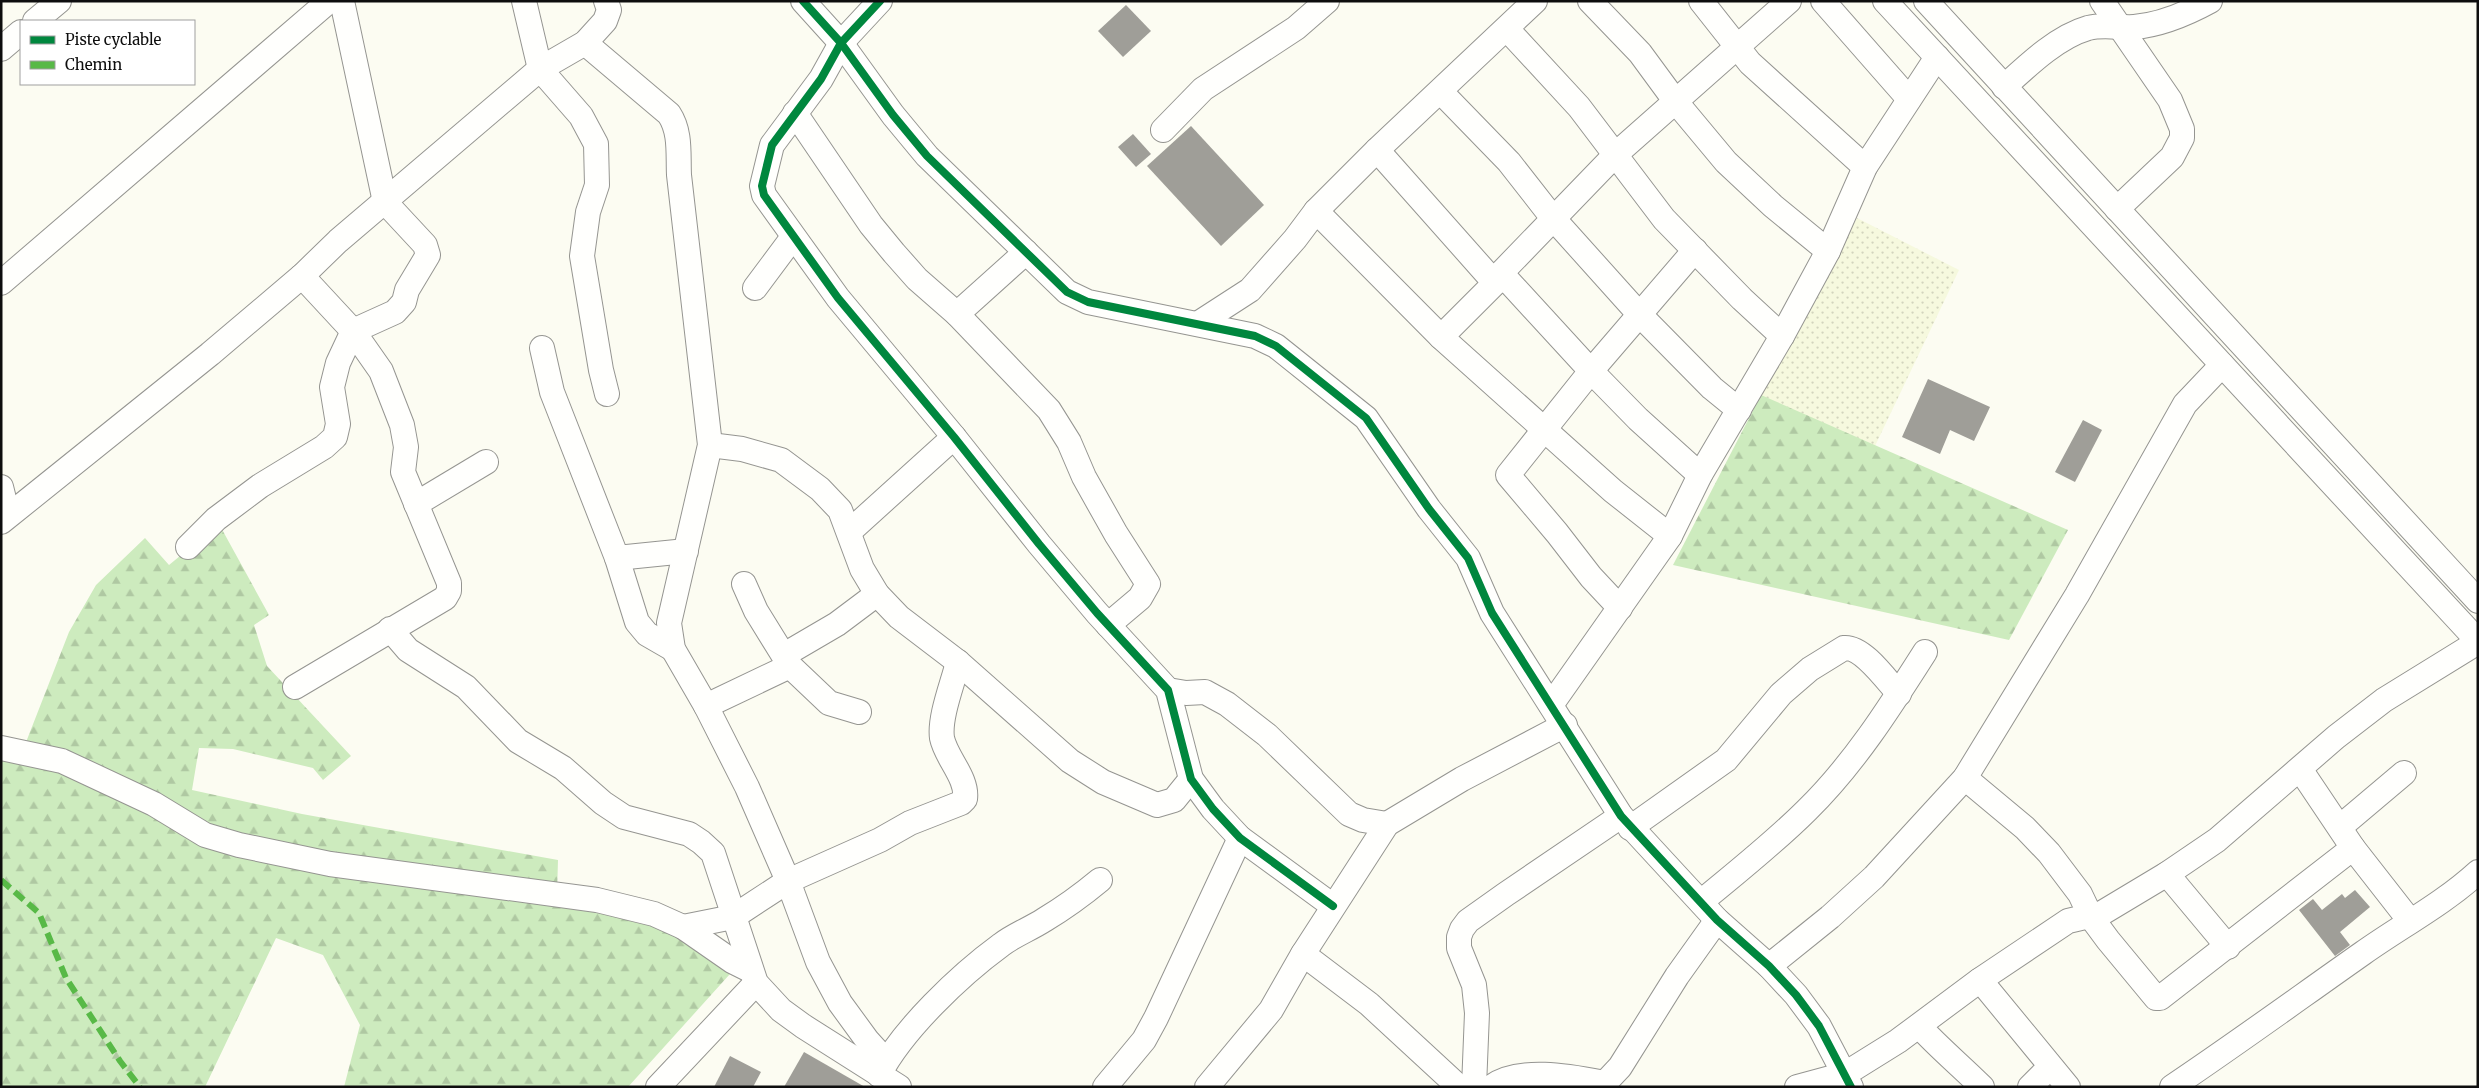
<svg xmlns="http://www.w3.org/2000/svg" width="2479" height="1088" font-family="Merriweather,serif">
<defs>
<pattern id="farmland-dots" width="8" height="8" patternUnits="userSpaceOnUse" patternTransform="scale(1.25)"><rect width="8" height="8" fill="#f6f9de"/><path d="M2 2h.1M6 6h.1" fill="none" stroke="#d2d4bd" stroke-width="1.8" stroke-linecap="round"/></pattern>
<pattern id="forest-firs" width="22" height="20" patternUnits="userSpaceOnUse" patternTransform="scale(1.25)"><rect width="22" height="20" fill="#cdebbe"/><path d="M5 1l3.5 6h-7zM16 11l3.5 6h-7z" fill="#afc8a2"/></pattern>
</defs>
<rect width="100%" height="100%" fill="#fcfcf2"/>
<path fill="url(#farmland-dots)" d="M1857 218 1959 270 1875 446 1761 396Z"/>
<g fill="url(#forest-firs)">
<path d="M1761 395 2068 530 2009 640 1673 565Z"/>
<path d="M219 524 269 615 254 625 267 666 351 756 323 780 313 768 233 749 199 748 192 790 302 814 558 860 557 894 748 954 628 1087H344L360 1025 323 955 276 938 205 1087H1V750L21 755 69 632 96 585 145 538 169 565Z"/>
</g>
<g fill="#9f9e98">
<path d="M1126 5 1151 31 1123 57 1098 31Z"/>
<path d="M1191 126 1264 205 1221 246 1147 166Z"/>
<path d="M1133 134 1151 154 1136 167 1118 147Z"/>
<path d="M1928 379 1990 407 1974 441 1950 430 1940 454 1902 437Z"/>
<path d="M2083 420 2102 430 2075 482 2055 472Z"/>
<path d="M2355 890 2370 907 2340 932 2350 945 2335 956 2299 910 2313 899 2322 910 2342 894 2345 898Z"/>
<path d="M804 1052 865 1087H784Z"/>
<path d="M730 1056 761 1072 753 1087H714Z"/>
</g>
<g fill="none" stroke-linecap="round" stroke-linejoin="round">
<g stroke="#959591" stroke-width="26">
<g id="minor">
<path d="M524 1 540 69 581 116 596 144 597 185 588 212 582 256 601 370 607 394"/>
<path d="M803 1 841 43 893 115 927 156 1067 292 1088 302 1255 336 1276 346 1366 418 1429 509 1468 558 1492 613 1621 816 1717 920 1769 966 1796 995 1819 1026 1851 1087"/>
<path d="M880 1 841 43 821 79 772 145 762 186 764 195 838 298 954 437 1039 544 1097 613 1168 690 1191 779 1213 809 1240 838 1333 906"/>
<path d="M1590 1 1640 53 1676 102 1726 162 1773 206 1828 251"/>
<path d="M1701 1 1750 63 1865 167"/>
<path d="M1823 1 1909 99"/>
<path d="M1885 1 2478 641"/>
<path d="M1926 1 2478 601"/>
<path d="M2102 1 2170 100 2182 129V138L2172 157 2117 209"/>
<path d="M35 21 59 1"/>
<path d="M1507 29 1579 107 1664 219 1742 299 1782 336"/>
<path d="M585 43 669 114C681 132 678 154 679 175L710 445 669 623 673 649 706 706 747 787 788 881 818 962 840 1003 867 1040 886 1061"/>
<path d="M1 49 21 32"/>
<path d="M2004 87C2028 65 2057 37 2088 28 2104 24 2119 28 2134 27 2159 25 2188 13 2210 1"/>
<path d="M1441 92 1509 162 1552 217 1640 315 1712 388 1739 410"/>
<path d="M795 113 871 225 894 253 917 279 957 314 1049 410 1069 442 1084 477 1116 534 1148 584 1140 598 1108 625"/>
<path d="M1163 130 1203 89 1296 28 1327 1"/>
<path d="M1377 150 1495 283"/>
<path d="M1316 211 1441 337 1613 491 1670 536"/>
<path d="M1501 273 1591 371 1638 419 1700 475"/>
<path d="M1 283 329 1"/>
<path d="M755 288 793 237"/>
<path d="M957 314 1026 252"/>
<path d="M1199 323 1250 290 1295 239 1316 211 1377 150 1535 1"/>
<path d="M1441 337 1495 283 1501 273 1616 154 1789 1"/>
<path d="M542 348 552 392 617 558 686 551"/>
<path d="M710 445 742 449 781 460 820 489 840 510 862 569 877 594 899 617 958 662 1070 761 1103 782 1157 805 1174 800 1191 779"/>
<path d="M1 487 8 515"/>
<path d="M416 504 486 462"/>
<path d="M1 522 210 354 302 276 338 241 540 69 585 43 605 21 609 10 606 1"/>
<path d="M850 531 954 437"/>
<path d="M188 547 216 519 260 486 324 447 335 437 338 424 332 387 338 363 353 331 395 312 404 302 407 290 428 255 425 245 385 202 342 1"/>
<path d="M617 558 637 622 647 634 673 649"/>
<path d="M744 584 756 611 790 666 829 703 859 712"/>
<path d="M1620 608 1591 577 1557 533 1508 475 1591 371 1695 250"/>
<path d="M390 629 408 650 466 687 518 741 563 768 603 803 624 817 689 834 701 842 713 853 756 983 781 1010 803 1026 899 1087"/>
<path d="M784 655 837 624 877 594"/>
<path d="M295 687 445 598 449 591V583L403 472 406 447 402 425 381 371 353 331 302 276"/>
<path d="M1168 690 1186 693 1205 692 1227 704 1267 735 1349 814 1363 820 1387 824"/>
<path d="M1551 705 1670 536 1700 475 1782 336 1828 251 1865 167 1937 57"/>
<path d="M706 706 790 666"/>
<path d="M1 748 62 761 154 804 205 835 239 845 330 864 597 900 654 914 683 927 732 961 750 970"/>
<path d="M2300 769 2353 848"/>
<path d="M1965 778 2025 828 2049 853 2080 894 2091 917 2108 940 2156 998H2160L2353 848 2410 921"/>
<path d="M2340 827 2404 773"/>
<path d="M1630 828 1726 760 1781 694 1810 669 1844 648C1863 646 1887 681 1899 694"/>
<path d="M2167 874 2228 947"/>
<path d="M1701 902C1737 872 1774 843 1807 810 1854 764 1890 707 1925 652"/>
<path d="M683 927 733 917 788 881 880 840 910 823 961 803 965 799C968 778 946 758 942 738 939 717 953 683 958 662"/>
<path d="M1303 954 1369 1004 1459 1087"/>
<path d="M1769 966 1830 917 1874 877 1965 778 2077 595 2185 404 2222 365"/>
<path d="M1980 980 2068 1087"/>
<path d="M1919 1026C1939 1048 1961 1066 1982 1087"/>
<path d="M879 1075C902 1030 960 975 1001 945 1014 935 1030 929 1044 920 1064 908 1082 895 1100 880"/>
<path d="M658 1087 756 983"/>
<path d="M1105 1087 1144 1040 1156 1018 1240 838"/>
<path d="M1207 1087 1271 1010 1303 954 1387 824 1462 779 1565 725"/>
<path d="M1474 1087 1477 1013 1474 985 1459 948V937L1462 929 1468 921 1506 894 1621 816"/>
<path d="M1491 1087C1519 1066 1573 1077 1605 1083L1620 1067 1677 976 1717 920"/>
<path d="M1797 1087 1845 1074 1898 1041 1980 980 2068 921 2102 913 2167 874 2217 840 2336 737 2384 700 2478 642"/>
<path d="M2030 1087 2050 1067"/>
<path d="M2172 1087C2236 1044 2299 998 2363 953 2401 926 2443 904 2478 872"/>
</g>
</g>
<use href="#minor" stroke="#fffffd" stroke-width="24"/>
<path stroke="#58b947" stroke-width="6" stroke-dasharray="12 6" stroke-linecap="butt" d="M1 880 39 913 66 978 120 1061 140 1087"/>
<g stroke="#fff" stroke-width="11">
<g id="cycleway">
<path d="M803 1 841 43 893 115 927 156 1067 292 1088 302 1255 336 1276 346 1366 418 1429 509 1468 558 1492 613 1621 816 1717 920 1769 966 1796 995 1819 1026 1851 1087"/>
<path d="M880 1 841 43 821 79 772 145 762 186 764 195 838 298 954 437 1039 544 1097 613 1168 690 1191 779 1213 809 1240 838 1333 906"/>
</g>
</g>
<use href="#cycleway" stroke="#00873e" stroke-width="8"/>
</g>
<rect width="2479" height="1088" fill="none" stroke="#0e0e0e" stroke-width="5"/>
<rect x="20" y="20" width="175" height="65" fill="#ffffff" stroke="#9f9f9f"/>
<rect x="30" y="36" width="25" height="8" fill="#00873e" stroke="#9f9f9f"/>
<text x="65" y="45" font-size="15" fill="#0e0e0e">Piste cyclable</text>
<rect x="30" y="61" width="25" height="8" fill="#58b947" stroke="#9f9f9f"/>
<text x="65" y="70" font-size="15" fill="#0e0e0e">Chemin</text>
</svg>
